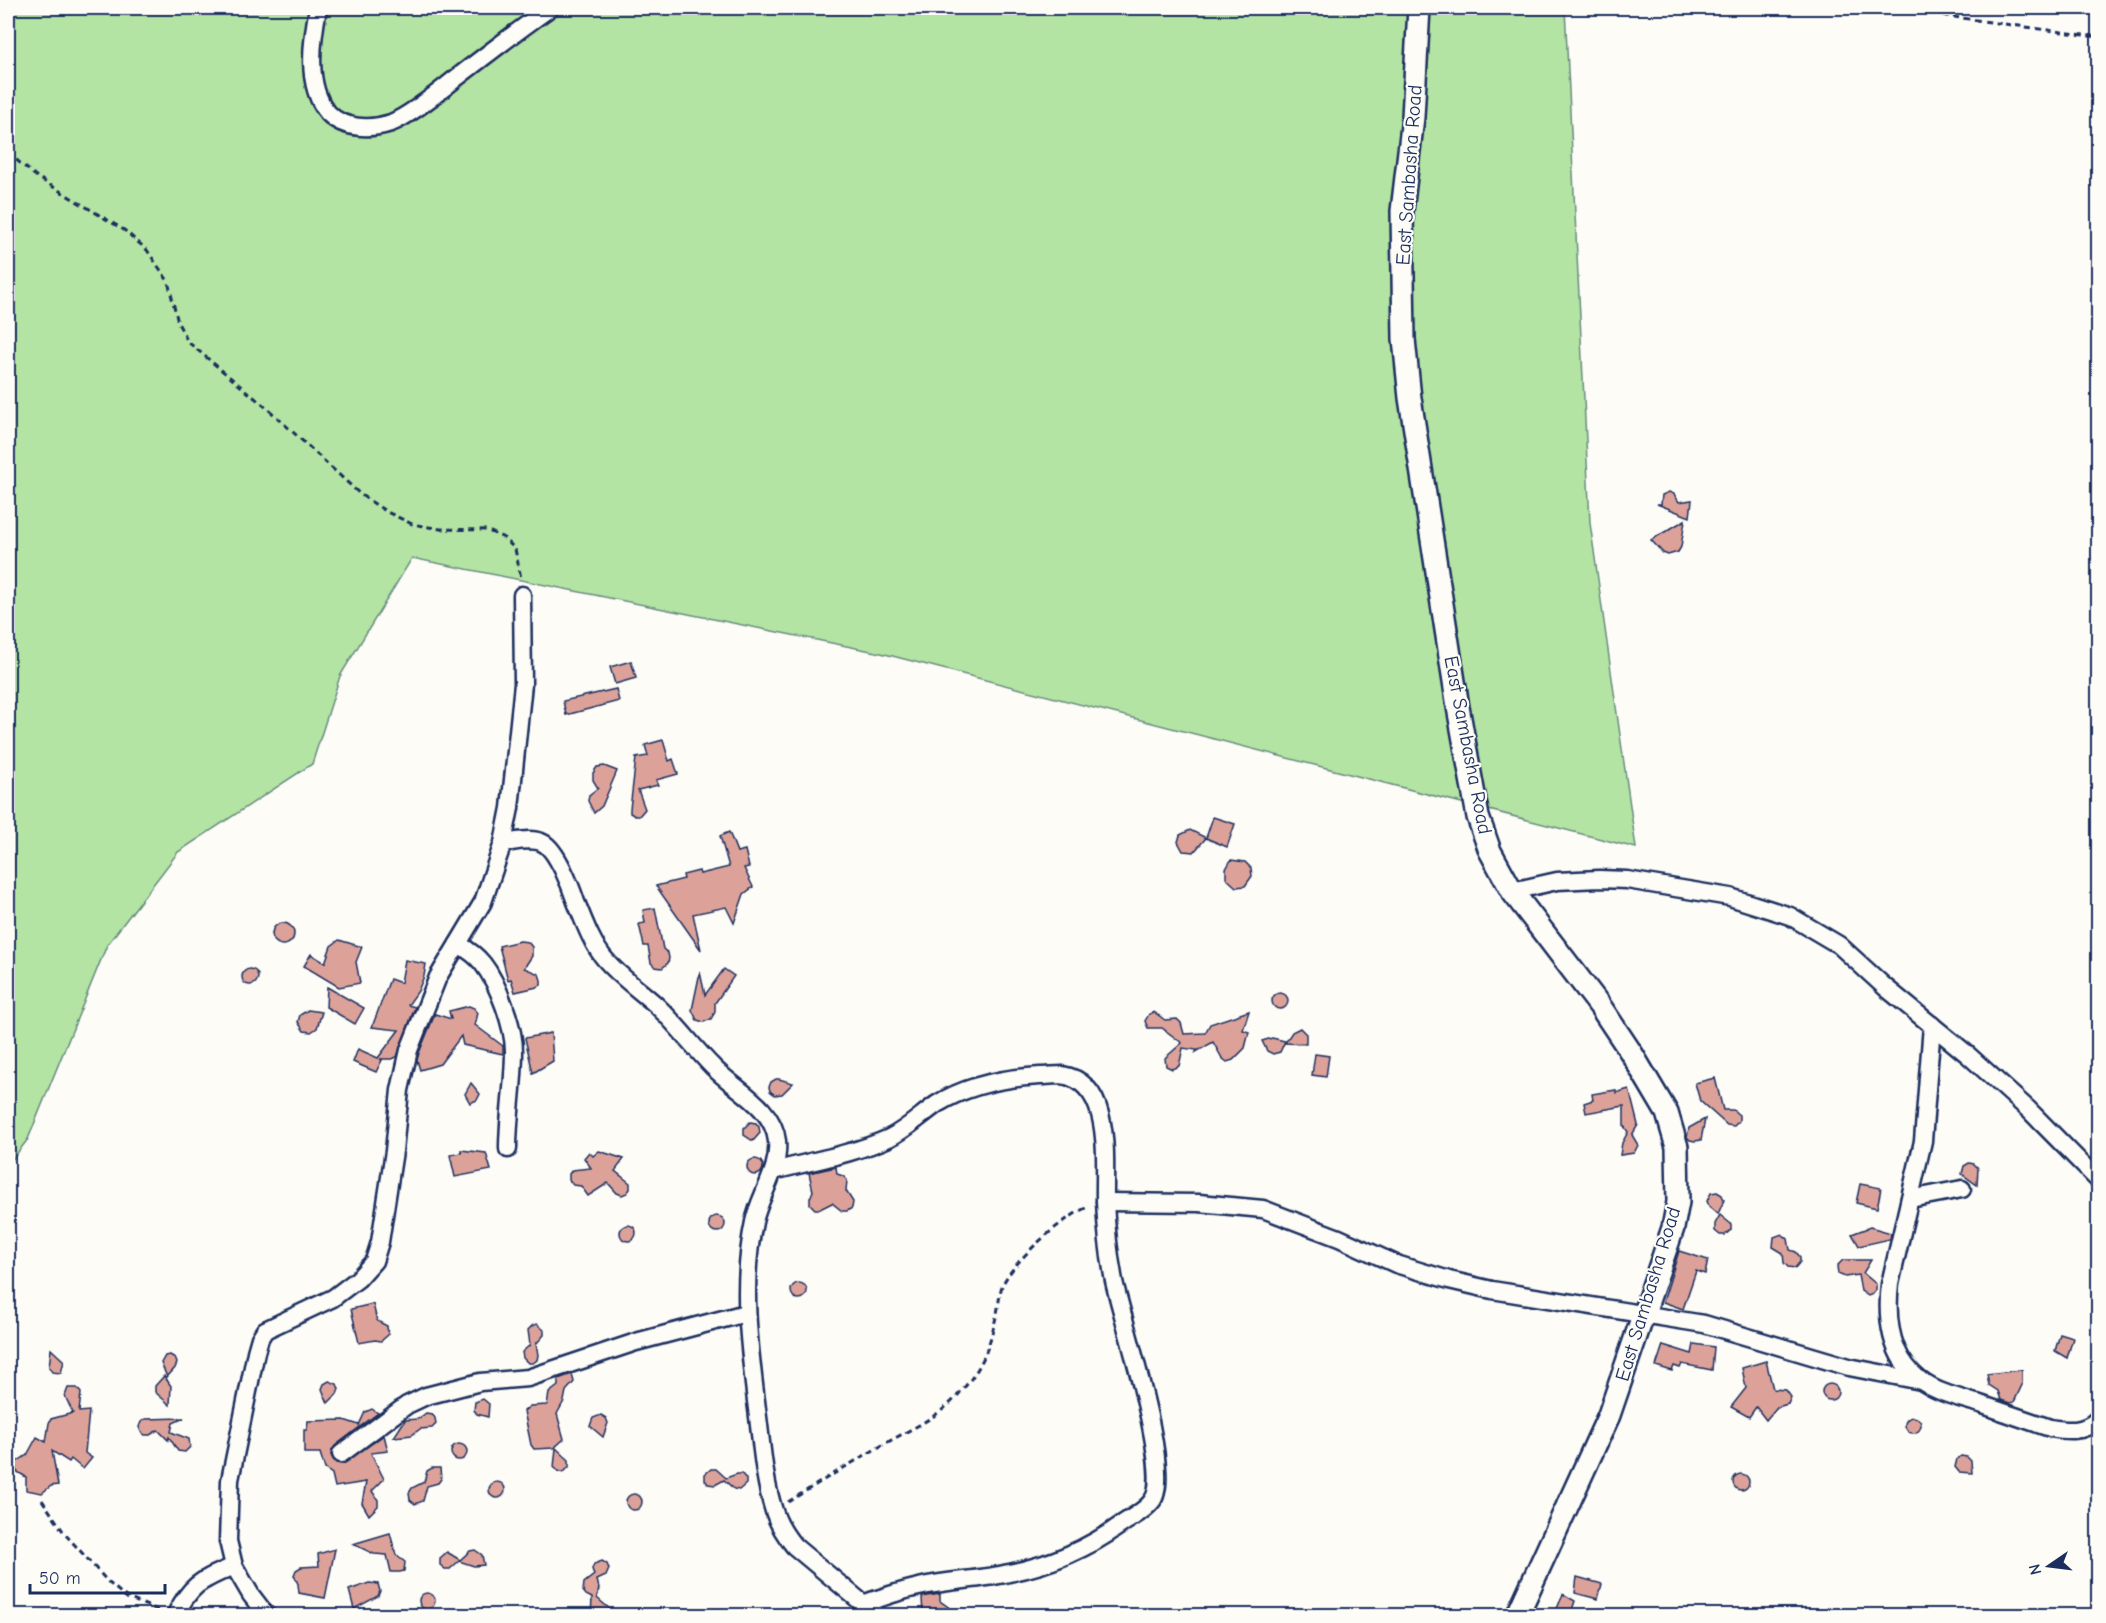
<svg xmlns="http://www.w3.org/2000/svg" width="2106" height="1623" font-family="'Comic Neue',sans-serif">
<rect width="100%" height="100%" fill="#fdfcf7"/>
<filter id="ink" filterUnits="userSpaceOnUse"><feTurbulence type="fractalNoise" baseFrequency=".0167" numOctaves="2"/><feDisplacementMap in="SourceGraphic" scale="12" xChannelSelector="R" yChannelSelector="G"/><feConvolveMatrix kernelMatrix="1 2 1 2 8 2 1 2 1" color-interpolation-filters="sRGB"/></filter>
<g filter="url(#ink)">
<path fill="#b4e4a3" stroke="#688a80" stroke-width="1.5" d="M8 8H1565L1590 523 1636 848 881 653 412 558 340 676 312 764 178 852 107 945 28 1139 8 1165Z"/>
<g fill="#dca29a" stroke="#1b2f5e" stroke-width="1.5">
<path d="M1669 492 1674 494 1679 502 1692 500 1690 517 1657 504H1661L1662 495Z"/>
<path d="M1685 520 1681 547 1678 552 1668 555 1663 553 1651 540Z"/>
<path d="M631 661 636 678 615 684 610 667Z"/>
<path d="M616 689 619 701 566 715 563 701Z"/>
<path d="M663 740 669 761 673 759 678 774 656 780 658 785 638 790 645 809 639 816H635L630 813V809L636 758 648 756 645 745Z"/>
<path d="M604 766 617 771 602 806 594 813 588 801 589 795 598 788 593 780V773L597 767Z"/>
<path d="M1213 817 1235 824 1227 847 1206 838 1194 852 1183 851 1178 842 1180 835 1190 830 1206 838Z"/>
<path d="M729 832 737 852 745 850 749 867 744 868 753 887 744 894 734 923 726 907 693 914 701 950 656 886 684 879 683 875 699 871 700 874 729 867 720 836Z"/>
<path d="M1231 860 1245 862 1251 868 1252 876 1245 886 1236 887 1226 878V869Z"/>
<path d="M655 908 663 949 668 953 669 958 668 963 662 968 655 967 651 963 648 946H644L639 924 645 923 643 910Z"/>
<circle cx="283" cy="934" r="11"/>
<path d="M339 940 362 947 356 962 360 983 339 987 304 966 311 954 325 963 331 946Z"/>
<path d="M520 941 528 942 532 947V956L524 968 539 974 541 980V985L537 987 515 992 511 979 508 980 499 946Z"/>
<path d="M405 960 426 964 424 976 418 991 408 1005 415 1007 397 1057 391 1059H380L382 1060 376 1072 353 1062 358 1049 378 1058 399 1030 372 1027 390 979 401 983Z"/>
<circle cx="250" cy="977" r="8"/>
<path d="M724 969 734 976 715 1003V1012L711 1019 704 1022 697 1020 692 1010 700 972 705 995Z"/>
<path d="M327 987 364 1008 355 1024 326 1007Z"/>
<circle cx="1280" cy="1001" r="8"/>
<path d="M469 1006 474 1008 478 1013 475 1025 503 1046V1054L463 1045 461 1036 440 1064 420 1070 417 1060 419 1053 435 1014 451 1019 449 1011Z"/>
<path d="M308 1010 322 1012 317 1028 311 1032 304 1031 298 1022 300 1015Z"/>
<path d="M1249 1011 1243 1030 1249 1032 1245 1048 1233 1060 1227 1062 1222 1058 1213 1042 1196 1052 1197 1050 1183 1048 1179 1066 1172 1069 1166 1066 1165 1058 1182 1043 1162 1028H1148L1145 1021 1149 1014 1154 1012 1165 1020 1177 1019 1181 1023 1184 1034 1205 1033 1210 1024Z"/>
<path d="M1300 1028 1306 1034V1044L1285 1043 1292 1032Z"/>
<path d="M551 1033 553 1061 533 1073 525 1038Z"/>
<path d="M1272 1038 1285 1041 1280 1052 1273 1054 1267 1051 1262 1041Z"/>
<path d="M1315 1054 1329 1056 1326 1077 1312 1075Z"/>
<path d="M1715 1078 1723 1110H1733L1739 1115V1121L1734 1126 1727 1125 1700 1101 1695 1083Z"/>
<path d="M776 1079H779L793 1083 782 1094 775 1095 770 1091 769 1087 771 1082Z"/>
<path d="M471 1083 480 1094 477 1100 470 1103 465 1094Z"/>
<path d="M1629 1089 1638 1125 1632 1135 1638 1145 1634 1153 1620 1155 1622 1143 1628 1132 1624 1126V1106L1586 1113 1584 1103 1593 1100 1592 1094 1616 1090V1093Z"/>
<path d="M1705 1119 1701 1140 1695 1141 1690 1140 1687 1137 1689 1128Z"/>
<path d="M750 1122 756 1123 759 1127 760 1133 753 1141 744 1135V1128Z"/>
<path d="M461 1150 486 1153 491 1170 455 1177 450 1155 462 1153Z"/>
<path d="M599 1151 624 1159 615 1171 630 1183V1189L627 1193 622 1195 617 1193 608 1183 588 1196 581 1186 573 1185 569 1180V1174L572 1170 591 1168 584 1158 589 1152 593 1156Z"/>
<circle cx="755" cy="1167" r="8"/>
<path d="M1969 1163 1974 1164 1978 1168 1977 1185 1962 1174 1964 1166Z"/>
<path d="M836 1167 837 1174 843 1176 847 1180 846 1191 853 1202 852 1208 847 1211H842L832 1203 820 1209H815L810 1204V1198L813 1191 809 1173Z"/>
<path d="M1860 1184 1881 1188 1877 1208 1856 1203Z"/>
<path d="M1717 1192 1722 1195 1724 1200 1718 1214 1709 1206 1707 1201 1711 1193Z"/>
<path d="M1720 1215 1731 1224V1230L1725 1235H1720L1715 1231V1224Z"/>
<circle cx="717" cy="1224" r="8"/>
<circle cx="628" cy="1233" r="8"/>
<path d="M1870 1227 1891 1233 1890 1239 1859 1246 1852 1234Z"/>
<path d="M1782 1234 1788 1239 1790 1250 1796 1252 1800 1257V1262L1795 1268 1788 1267 1784 1263 1783 1253 1773 1247 1774 1237Z"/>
<path d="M1679 1251 1708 1260 1705 1274 1696 1271 1683 1309 1663 1302Z"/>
<path d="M1843 1260H1871L1863 1273 1876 1284V1290L1873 1294 1868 1296 1861 1291 1858 1275 1845 1277 1838 1274 1837 1266Z"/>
<circle cx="799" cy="1291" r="8"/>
<path d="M373 1304 377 1321 387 1326 388 1335 381 1341 375 1340 359 1343 351 1309Z"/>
<path d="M537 1324 544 1330V1335L536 1344 538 1355 537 1360 533 1363H528L523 1358 522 1352 530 1345 528 1330 532 1326Z"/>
<path d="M2060 1334 2073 1338 2067 1358 2055 1351Z"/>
<path d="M1694 1344 1714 1347 1712 1370 1682 1364 1680 1368 1674 1366 1672 1371 1656 1366 1663 1345 1692 1354Z"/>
<path d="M51 1349 64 1361 61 1373 52 1372 49 1367Z"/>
<path d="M170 1355 175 1358 177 1363 175 1368 167 1377 161 1363 165 1356Z"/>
<path d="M1766 1361 1773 1389 1786 1390 1791 1397 1788 1404 1777 1407 1766 1420 1756 1407 1749 1417 1731 1407 1746 1388 1742 1368Z"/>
<path d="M2022 1370V1385L2014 1402 2010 1403 2001 1400 1998 1391 1989 1385 1987 1374Z"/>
<path d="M572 1374 574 1382 566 1391 564 1401 557 1414 564 1439 554 1448 534 1449 531 1445 524 1411 530 1406 547 1405 549 1393 558 1386V1379Z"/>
<path d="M164 1376 171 1386 170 1405 155 1392V1386Z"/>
<path d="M329 1381 337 1384 339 1389 337 1394 328 1403 322 1389 324 1384Z"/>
<circle cx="1830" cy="1392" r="8"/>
<path d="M68 1388H77L81 1393 79 1412 89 1411 85 1453 92 1458 83 1469 71 1459 69 1462 52 1451 58 1485 51 1486 42 1493 26 1490V1477L16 1471 15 1463 27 1455 37 1437 46 1442 49 1423 51 1419 73 1413 65 1396Z"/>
<path d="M483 1399 489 1404 488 1417 477 1414 474 1410 475 1402Z"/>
<path d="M372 1409 378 1413 335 1446 331 1455 336 1463 343 1464 384 1435 388 1451 371 1453 384 1479 372 1491 378 1500V1506L369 1515 362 1503 366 1482 335 1487 332 1474 325 1469 320 1453H304V1430H307L308 1421 344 1420 359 1425 365 1412Z"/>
<path d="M426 1413 432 1414 435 1418 436 1424 432 1428 420 1429 412 1435 394 1437 405 1420 418 1419Z"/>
<path d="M601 1415 606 1418 608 1423 603 1437 590 1426 593 1418Z"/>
<circle cx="1913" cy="1425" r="8"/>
<path d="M184 1418 173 1423 171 1432 189 1439 190 1447 185 1452 178 1451 169 1437 168 1440 158 1430 150 1435H145L141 1432 139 1427 141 1422 145 1419Z"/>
<circle cx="459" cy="1452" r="8"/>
<path d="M556 1448 569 1460V1467L564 1472H559L554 1467Z"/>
<path d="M1961 1456 1967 1457 1971 1461 1972 1473 1959 1472 1955 1467 1957 1459Z"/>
<path d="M432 1468H440L441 1479 438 1483 427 1486 423 1501 415 1504 410 1500 409 1493 412 1488 424 1482 427 1471Z"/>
<path d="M711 1469H716L726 1478 737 1474H742L746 1479V1484L739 1490 734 1489 724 1480 715 1485 708 1484 705 1480V1474Z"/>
<circle cx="1741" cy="1482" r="8"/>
<circle cx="497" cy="1490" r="8"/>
<circle cx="634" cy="1502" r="8"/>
<path d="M390 1533 396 1555 405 1562 404 1571 400 1572H391L387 1555 374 1554 353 1544Z"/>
<path d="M335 1549 325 1598 299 1593 298 1584 294 1575 296 1570 301 1567 319 1566 318 1554Z"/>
<path d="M475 1550 482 1555 484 1565 474 1566 459 1561 450 1569H445L440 1565V1558L447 1552 460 1560 470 1551Z"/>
<path d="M602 1561 607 1564 609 1569 606 1576 597 1580 599 1588 597 1598 618 1616H591L592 1598 586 1595 583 1591 584 1583 594 1575 592 1569 594 1564Z"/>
<path d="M1577 1577 1602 1584 1598 1599 1575 1593Z"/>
<path d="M369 1583 378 1584 380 1591 378 1596 354 1609 349 1590Z"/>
<circle cx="427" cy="1601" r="8"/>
<path d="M940 1594V1601L961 1616H923L922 1597Z"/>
<path d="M1563 1594 1575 1601 1570 1616H1554Z"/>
</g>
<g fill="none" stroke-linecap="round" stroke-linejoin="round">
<g stroke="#1b2f5e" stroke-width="21">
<g id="minor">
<path d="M318 8C312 40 305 86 328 113 343 129 370 130 391 123 409 116 439 92 455 79 486 55 517 31 550 8"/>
<path d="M503 843C515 842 532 837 543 843 557 850 571 887 576 902 584 921 591 942 604 958 619 976 638 989 655 1004 676 1023 693 1047 713 1067 735 1090 773 1106 777 1141 780 1170 760 1194 754 1222 740 1287 750 1352 758 1417 762 1448 764 1480 774 1511 778 1524 785 1535 794 1546L878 1616"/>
<path d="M1512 891 1557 881 1599 879 1627 880 1730 897 1790 916 1839 945 1885 987 1967 1054 2029 1110 2098 1180"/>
<path d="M458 944C467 949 476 955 483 964 498 983 514 1027 514 1051 514 1084 508 1116 508 1149"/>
<path d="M1932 1025 1923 1141 1890 1284C1886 1318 1890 1357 1920 1380 1937 1393 1960 1398 1980 1404 2003 1412 2027 1420 2050 1428 2068 1431 2084 1433 2098 1419"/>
<path d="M774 1171C812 1161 853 1154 889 1138 906 1130 921 1115 937 1104 968 1085 1004 1078 1040 1076 1047 1076 1055 1075 1062 1075 1114 1083 1104 1162 1105 1201 1106 1227 1109 1255 1114 1281 1122 1319 1174 1475 1152 1501 1145 1511 1132 1517 1122 1524 1089 1548 1050 1565 1009 1573 980 1580 949 1580 919 1587 899 1591 881 1598 862 1604"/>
<path d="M1910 1199 1962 1189"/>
<path d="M1105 1202 1199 1203 1263 1209 1339 1238 1396 1264 1449 1280 1492 1290 1704 1324 1849 1367 1921 1381"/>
<path d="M341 1454 407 1405 426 1396 480 1382 528 1378 636 1342 746 1313"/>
<path d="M175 1616C191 1583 202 1580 234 1566"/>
<path d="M267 1616 251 1595 234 1566 228 1541 230 1480 256 1352 260 1338 265 1330 333 1298 358 1279 374 1261 380 1242 394 1151 400 1090 409 1050 438 977 483 902 503 843 510 808 523 684 522 595"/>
</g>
</g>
<g stroke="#1b2f5e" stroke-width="26">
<path id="tertiary" d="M1419 8 1413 117 1402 211 1404 339 1410 398 1458 707 1478 817 1490 851 1512 891 1600 1006 1632 1054 1667 1113 1677 1147 1678 1202 1673 1228 1660 1266 1609 1415 1517 1616"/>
</g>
<g stroke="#1b2f5e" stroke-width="3" stroke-dasharray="6 4.5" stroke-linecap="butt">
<path d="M1912 8 1947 16 2098 37"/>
<path d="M1437 14 1465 8"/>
<path d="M8 153 37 177 124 230 147 250 168 281 178 323 188 342 268 409 361 495 387 512 412 524 440 529 486 530 504 538 515 549 521 578"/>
<path d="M42 1500 65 1534 109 1583 127 1598 158 1610"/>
<path d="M788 1502C820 1482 853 1462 886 1443 911 1429 939 1417 958 1395 984 1365 988 1351 997 1313 999 1305 999 1295 1002 1286 1013 1261 1063 1217 1088 1207"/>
</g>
<use href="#minor" stroke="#fdfcf7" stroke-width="16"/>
<use href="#tertiary" stroke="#fdfcf7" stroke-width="21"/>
</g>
</g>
<g text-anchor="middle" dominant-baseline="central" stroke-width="4.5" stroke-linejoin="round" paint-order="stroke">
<g font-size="20" fill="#1b2f5e" stroke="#fdfcf7">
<text transform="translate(1409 175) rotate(-86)">East Sambasha Road</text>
<text transform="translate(1468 745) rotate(79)">East Sambasha Road</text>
<text transform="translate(1648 1294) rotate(-73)">East Sambasha Road</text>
</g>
</g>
<rect width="2106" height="1623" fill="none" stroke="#fdfcf7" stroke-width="30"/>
<rect x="15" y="15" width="2076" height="1593" fill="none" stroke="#1b2f5e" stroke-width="2" filter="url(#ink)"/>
<g transform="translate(2049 1566) rotate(256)" stroke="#fdfcf7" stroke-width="4.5" paint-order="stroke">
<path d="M0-4.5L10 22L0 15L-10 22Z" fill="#1b2f5e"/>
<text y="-9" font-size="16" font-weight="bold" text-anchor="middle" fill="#1b2f5e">N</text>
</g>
<path d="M30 1584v9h135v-9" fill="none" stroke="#1b2f5e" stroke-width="3"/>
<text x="39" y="1584" font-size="18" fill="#1b2f5e" stroke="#fdfcf7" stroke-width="4.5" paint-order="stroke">50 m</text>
</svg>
